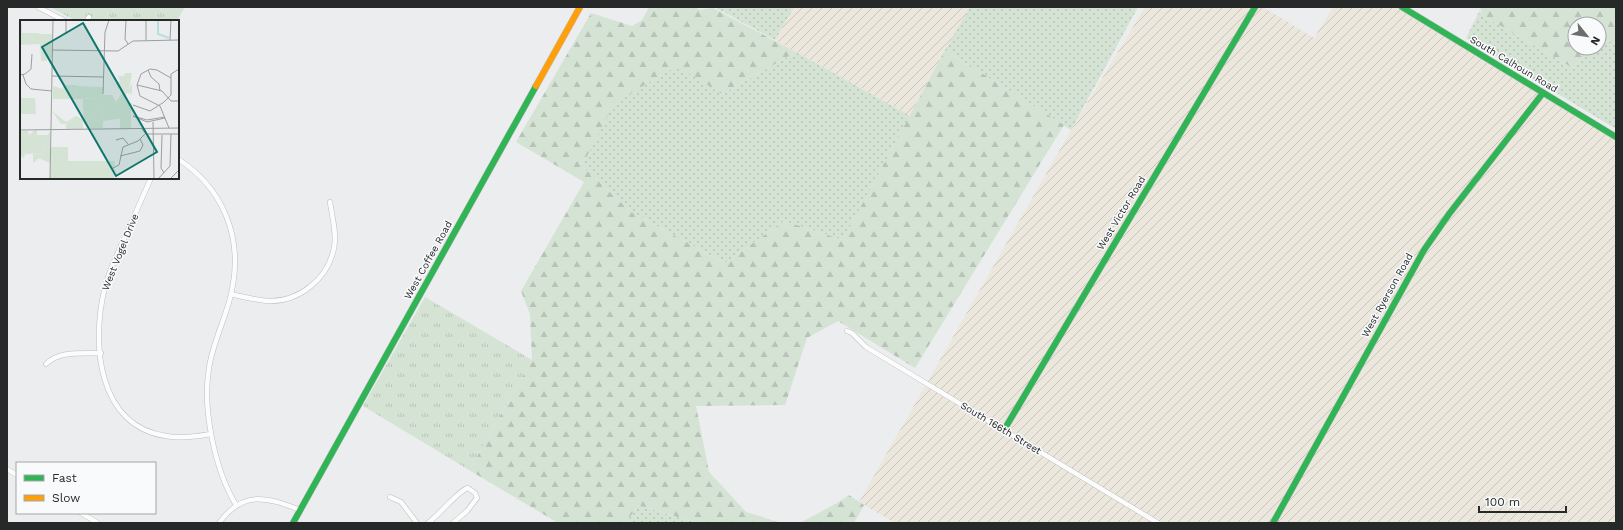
<svg xmlns="http://www.w3.org/2000/svg" width="1623" height="530" font-family="'Work Sans',sans-serif">
<defs>
<pattern id="industrial-furrows" width="10" height="10" patternUnits="userSpaceOnUse"><rect width="10" height="10" fill="#ebe7dc"/><path d="M-1 1l2-2M0 10L10 0M9 11l2-2" fill="none" stroke="#cac6bd"/></pattern>
<pattern id="grass-dots" width="8" height="8" patternUnits="userSpaceOnUse"><rect width="8" height="8" fill="#d5e3d5"/><path d="M2 2h.1M6 6h.1" fill="none" stroke="#b7c3b7" stroke-width="1.8" stroke-linecap="round"/></pattern>
<pattern id="forest-firs" width="22" height="20" patternUnits="userSpaceOnUse"><rect width="22" height="20" fill="#d5e3d5"/><path d="M5 1l3.5 6h-7zM16 11l3.5 6h-7z" fill="#b7c3b7"/></pattern>
<pattern id="park-tufts" width="24" height="20" patternUnits="userSpaceOnUse"><rect width="24" height="20" fill="#d5e3d5"/><path d="M3 7l-1-3M5 7V3M7 7l1-3M15 17l-1-3M17 17v-4M19 17l1-3" fill="none" stroke="#b7c3b7"/></pattern>
</defs>
<rect width="100%" height="100%" fill="#ecedee"/>
<g fill="url(#industrial-furrows)">
<path d="M794 7H970L910 116 775 40Z"/>
<path d="M1145 7H1263L1314 38 1333 7H1402L1616 137V523H895L859 502 1071 130Z"/>
</g>
<g fill="url(#grass-dots)">
<path d="M714 7H794L775 40Z"/>
<path d="M970 7H1138L1071 130 945 50Z"/>
<path d="M1480 10 1482 15 1573 68 1593 48H1599V42L1601 40 1616 43V129L1466 38Z"/>
<path d="M796 52 910 116 843 240 784 221 725 263 631 212 582 166 613 103 678 65 722 94Z"/>
<path d="M638 505 697 523H626Z"/>
</g>
<g fill="url(#forest-firs)">
<path d="M649 7H696L699 10 713 8 796 52 722 94 677 66 614 103 582 166 631 212 725 263 784 221 843 240 945 50 1064 125 915 368 838 321 807 338 785 405 696 406 709 472 746 512 782 523H697L638 505 626 523H558L469 470 532 360 530 314 521 291 584 182 516 142 591 13 632 26 642 20Z"/>
<path d="M1480 7H1616V43L1601 40 1599 42V24H1575V48H1593L1573 68 1482 15Z"/>
<path d="M849 495 864 505 854 523H800L837 503Z"/>
</g>
<g fill="url(#park-tufts)">
<path d="M50 7H185L177 21H76Z"/>
<path d="M425 297 532 360 469 470 363 406Z"/>
</g>
<g fill="none" stroke-linecap="round" stroke-linejoin="round">
<g stroke="#bebfc0" stroke-width="5.5">
<g id="street">
<path d="M38 7 65 21"/>
<path d="M87 21 89 17"/>
<path d="M178 159C223 188 243 237 232 290 227 316 213 341 209 368 202 409 215 470 236 505"/>
<path d="M151 178C142 198 133 219 124 239 117 255 109 271 105 287 91 342 97 426 166 436 181 439 197 436 211 434"/>
<path d="M231 294C243 297 255 300 268 301 299 302 328 279 334 248 337 233 332 217 330 202"/>
<path d="M847 331 852 333 866 347 1158 523"/>
<path d="M46 364C60 350 82 354 101 353"/>
<path d="M7 469 17 475"/>
<path d="M390 497 401 502 417 523"/>
<path d="M81 513 98 523"/>
<path d="M219 523C243 490 267 497 300 510"/>
<path d="M428 523C439 515 459 490 468 488L475 493 477 498 467 511 453 523"/>
</g>
</g>
<g stroke="#bebfc0" stroke-width="7">
<g id="fast">
<path d="M1402 7 1616 137"/>
<path d="M1004 430 1255 7"/>
<path d="M293 523 536 86"/>
<path d="M1273 523 1424 250 1449 214 1543 93"/>
</g>
</g>
<g stroke="#bebfc0" stroke-width="7">
<path id="slow" d="M536 86 580 7"/>
</g>
<use href="#street" stroke="#fcfcfc" stroke-width="4.5"/>
<use href="#fast" stroke="#30b455" stroke-width="6"/>
<use href="#slow" stroke="#ff9f0a" stroke-width="6"/>
</g>
<g text-anchor="middle" dominant-baseline="central" stroke-width="3" stroke-linejoin="round" paint-order="stroke">
<g font-size="10" fill="#272828" stroke="#f8fafc">
<text transform="translate(1514 64) rotate(31)">South Calhoun Road</text>
<text transform="translate(1121 213) rotate(-59)">West Victor Road</text>
<text transform="translate(120 252) rotate(-68)">West Vogel Drive</text>
<text transform="translate(428 260) rotate(-61)">West Coffee Road</text>
<text transform="translate(1387 295) rotate(-61)">West Ryerson Road</text>
<text transform="translate(1001 428) rotate(31)">South 166th Street</text>
</g>
</g>
<g transform="translate(20 20)">
<rect width="159" height="159" fill="#ecedee"/>
<path d="M19 14H32V38H29ZM105 53H112L109 69 96 64 100 61 98 56H104ZM43 65H57L56 79H43ZM76 78 83 86 82 102 70 99V94L63 90V79ZM55 99 63 103V109H46V104ZM0 127H25L24 133 5 134 4 138 0 135Z" fill="#d5e3d5"/>
<path d="M0 3H2V13H19L26 27 29 28V38L26 41H21L20 24 0 25ZM112 63V74L107 73 105 77 106 82 112 83 111 97 83 101V108H70L69 105 64 104 63 90 70 94V99L82 102 83 87 77 84 76 78 56 79 57 66 83 67V75H92L96 82 102 73 96 64 109 69ZM33 66 43 69V79H33ZM0 71 1 78H15L16 94H0ZM15 110 17 111V115H28L30 111V128L0 127V111H8L9 115ZM31 127H48V141H31Z" fill="#d5e3d5"/>
<path d="M32 91 46 102 56 96 64 100 63 103 55 99 46 104H41ZM25 127 30 128V143L19 138 13 143V134L24 133Z" fill="#d5e3d5"/>
<path d="M100 97H111V108L100 109ZM31 141H95L94 159H30Z" fill="#d5e3d5"/>
<path fill="none" stroke="#badedf" stroke-width="2" d="M138 0V14L149 18"/>
<path fill="none" stroke="#9d9e9f" stroke-width="1" d="M106 0 105 19 108 24M46 14V0M126 20V0M150 20 151 0M33 30 98 31 113 21 159 20M128 50 131 57 139 64 140 71M0 55 5 54 11 49 12 34M3 55 6 64 11 69 32 71M32 56 84 57M117 65 142 71 151 81H159M83 74 85 12 89 0M113 85 130 91 144 82 151 75V54L159 49M145 97 127 100 113 96 127 102 145 98M133 102 134 159M149 108 140 86 120 76 117 65 121 54 130 49 137 50 151 58M122 109 126 114H159M0 110 159 108M142 115 141 148 144 153M96 120 103 118 108 124M100 136 120 131 123 125 120 119M93 148 99 145 103 127 118 121 125 114M30 159 33 0M138 159 150 146 151 114M150 159 159 150"/>
<path fill="#0f766e" fill-opacity="0.15" stroke="#0f766e" stroke-width="2" d="M63 3 137 132 96 156 22 27Z"/>
<rect width="159" height="159" fill="none" stroke="#272828" stroke-width="2"/>
</g>
<rect width="1623" height="530" fill="none" stroke="#272828" stroke-width="16"/>
<rect x="16" y="462" width="140" height="52" fill="#f8fafc" stroke="#a4a6a7"/>
<rect x="24" y="475" width="20" height="6" fill="#30b455" stroke="#a4a6a7"/>
<text x="52" y="482" font-size="12" fill="#272828">Fast</text>
<rect x="24" y="495" width="20" height="6" fill="#ff9f0a" stroke="#a4a6a7"/>
<text x="52" y="502" font-size="12" fill="#272828">Slow</text>
<g transform="translate(1587 36) rotate(120)"><circle r="19" fill="#f8fafc" stroke="#a4a6a7"/>
<path d="M0-3L7 15L0 10L-7 15Z" fill="#6c6d6d"/>
<text y="-6" font-size="11" font-weight="bold" text-anchor="middle" fill="#272828">N</text>
</g>
<path d="M1479 506v6h87v-6" fill="none" stroke="#272828" stroke-width="2"/>
<text x="1485" y="506" font-size="12" fill="#272828" stroke="#f8fafc" stroke-width="3" paint-order="stroke">100 m</text>
</svg>
